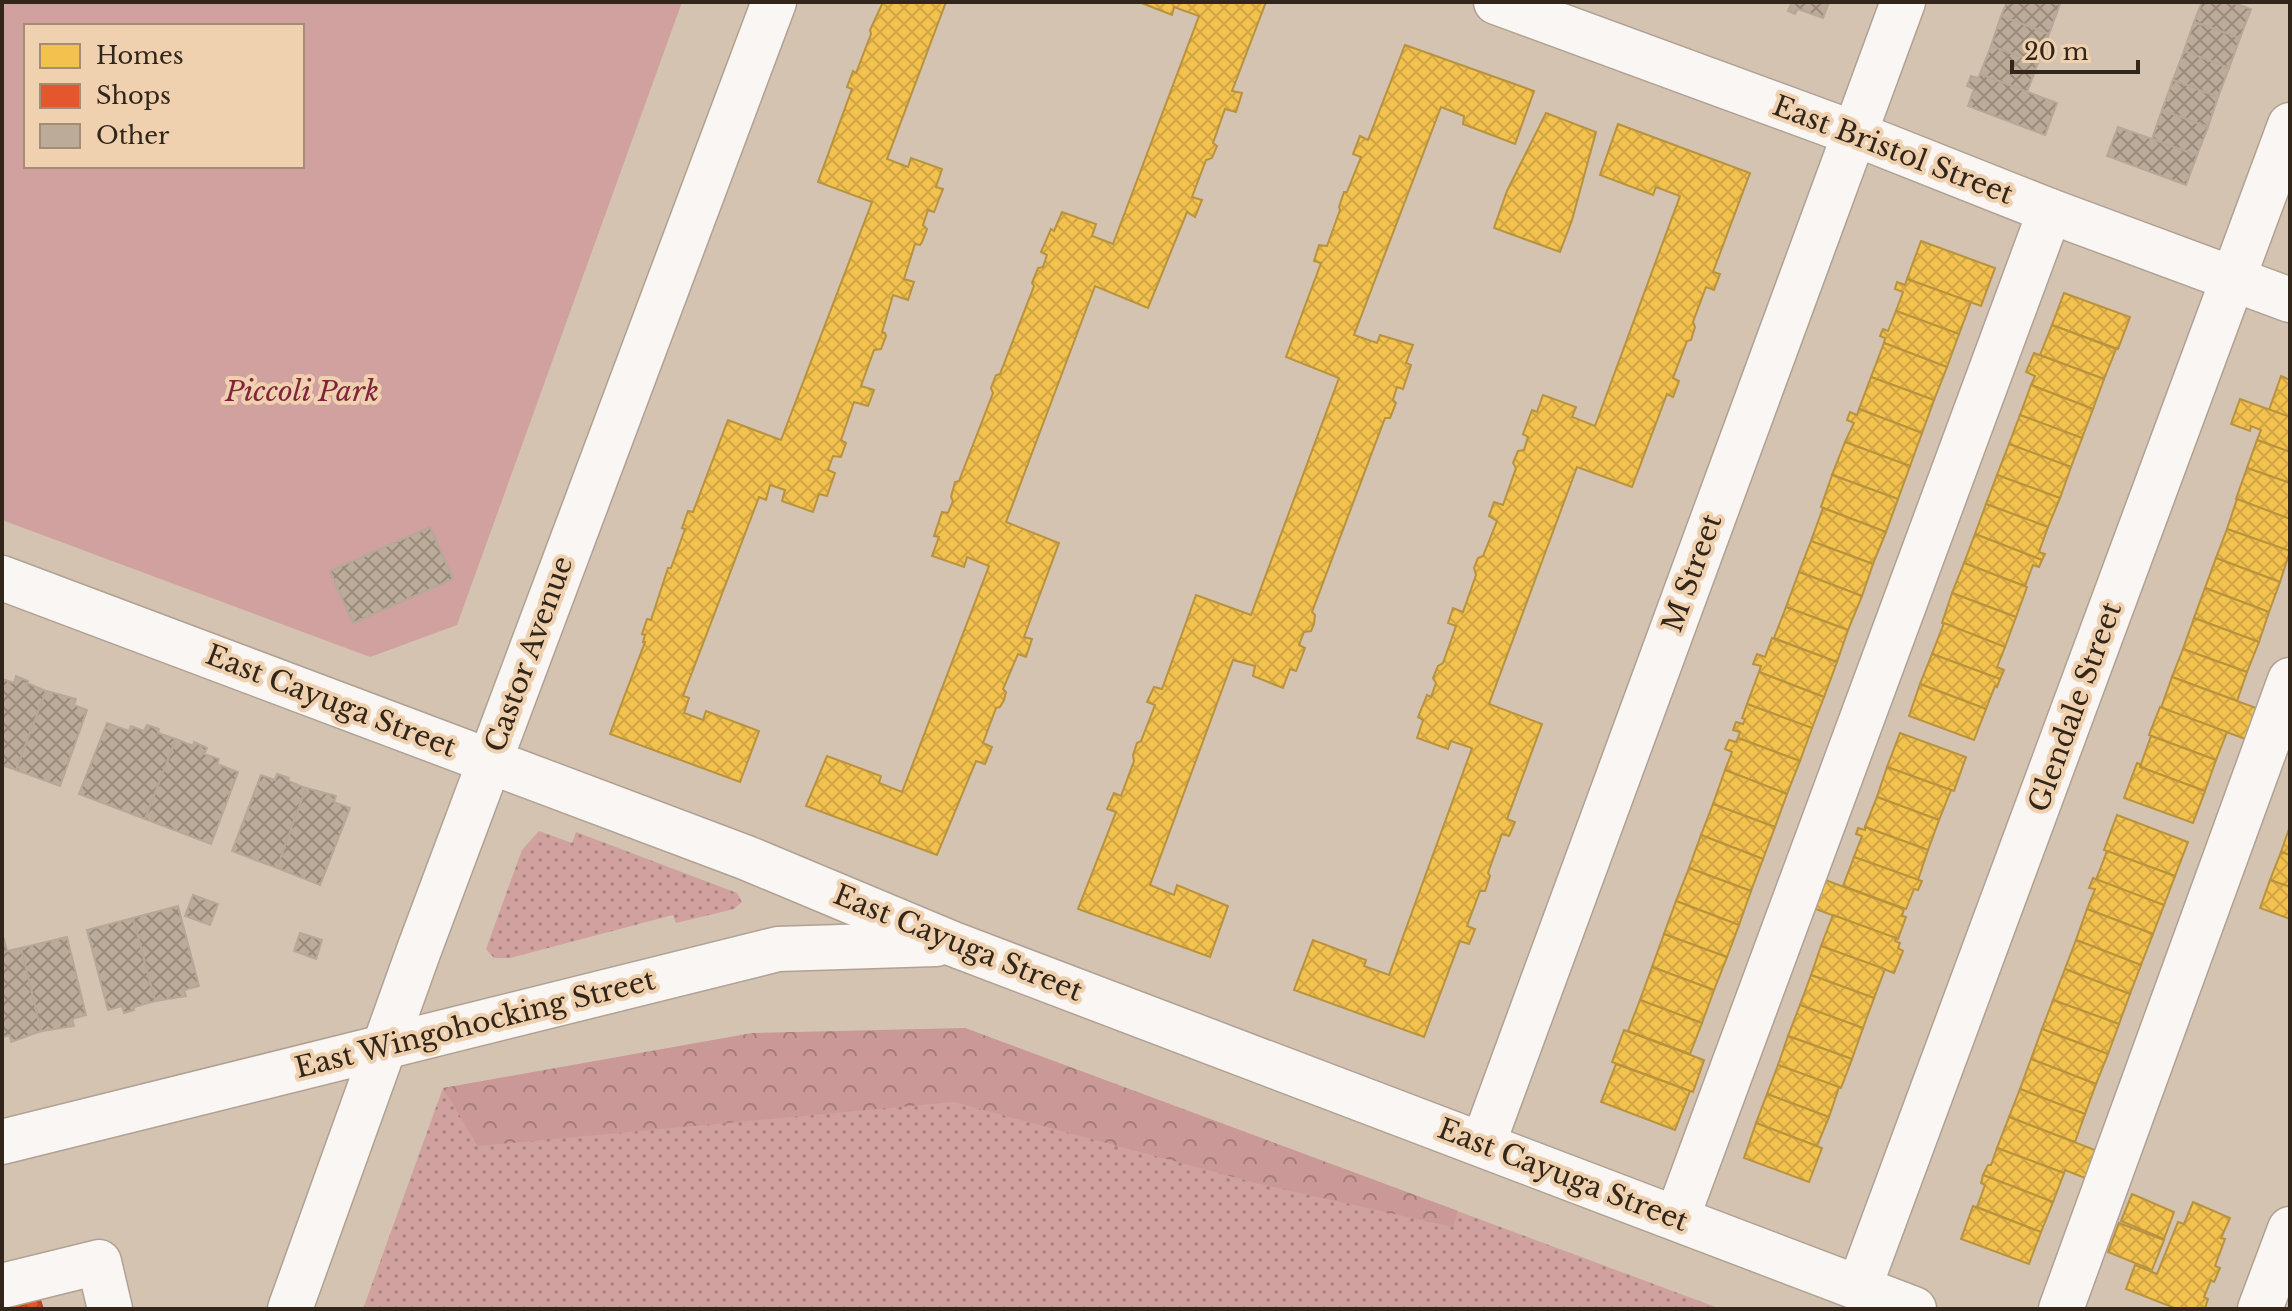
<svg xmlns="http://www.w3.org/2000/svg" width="2292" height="1311" font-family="'Libre Baskerville',serif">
<defs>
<pattern id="grass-dots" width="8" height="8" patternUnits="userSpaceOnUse" patternTransform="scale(2)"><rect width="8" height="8" fill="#d0a19f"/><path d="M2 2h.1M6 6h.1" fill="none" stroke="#a98381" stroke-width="1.8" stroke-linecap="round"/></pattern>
<pattern id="forest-crowns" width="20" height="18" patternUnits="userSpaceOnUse" patternTransform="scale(2)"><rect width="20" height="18" fill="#ca9897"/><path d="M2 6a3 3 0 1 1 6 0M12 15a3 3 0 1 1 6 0" fill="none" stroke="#a57c7a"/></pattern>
<pattern id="homes-cross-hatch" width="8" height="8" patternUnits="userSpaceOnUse" patternTransform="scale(2)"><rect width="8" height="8" fill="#f2c14e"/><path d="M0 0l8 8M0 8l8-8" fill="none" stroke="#d0a644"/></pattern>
<pattern id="shops-cross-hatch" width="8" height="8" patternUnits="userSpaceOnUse" patternTransform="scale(2)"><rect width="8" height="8" fill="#e4572e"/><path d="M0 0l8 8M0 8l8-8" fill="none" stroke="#b94826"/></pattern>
<pattern id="building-cross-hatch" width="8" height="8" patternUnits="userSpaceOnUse" patternTransform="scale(2)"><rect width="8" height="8" fill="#bcab99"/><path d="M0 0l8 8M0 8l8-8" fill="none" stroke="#998b7c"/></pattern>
</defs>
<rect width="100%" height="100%" fill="#d4c3b1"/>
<g fill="url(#grass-dots)">
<path d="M539 831 572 843 576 832 737 893 742 902 734 909 676 923 673 915 510 958H494L486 949 522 850Z"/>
<path d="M965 1028 1721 1309H363L443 1088Z"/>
</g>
<path fill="url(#forest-crowns)" d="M965 1028 1458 1211 1453 1227 1256 1183 954 1102 478 1146 443 1088 752 1033Z"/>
<path fill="#d0a19f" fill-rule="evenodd" d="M2 2H682L457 625 370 657 2 520ZM26 26H302V166H26Z"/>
<g fill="url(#homes-cross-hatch)" stroke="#b8923e" stroke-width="2">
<path d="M883 2H946L887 159 908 167 911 158 942 169 936 187 943 189 934 212 928 210 923 225 927 229 922 242 920 245 915 244 904 279 914 282 908 300 893 295 882 332 885 333 886 336 881 349 874 350 861 386 874 390 868 406 854 402 841 440 846 443 841 457 833 456 828 470 835 473 827 496 819 494 813 512 782 501 785 490 770 485 766 500 759 497 683 696 689 698 684 713 703 720 706 711 759 731 740 782 610 734 645 642H643L645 635 642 634 647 619 651 620 668 568H671L685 529 682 528 688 511 693 512 728 420 781 440 872 202 818 182 852 89 847 87 853 71 856 73 871 34 870 30Z"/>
<path d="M1139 2H1266L1232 91 1242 93 1236 112 1225 109 1213 143 1217 146 1212 158 1206 160 1192 197 1202 200 1195 217 1187 212 1148 308 1095 286 1006 522 1059 543 1024 637 1032 639 1026 657 1018 654 1003 689 1006 692 1004 700 1000 707 996 708 983 743 992 747 985 764 976 761 937 855 806 806 827 756 881 776 879 783 902 792 989 566 967 557 964 567 932 556 939 537 934 536 942 512 948 513 953 501 951 497 955 482 959 481 993 393 991 388 996 375 1000 374 1034 286 1032 283 1038 268 1043 267 1047 255 1041 252 1051 229 1054 231 1062 212 1096 224 1092 236 1113 244 1199 16 1174 7 1172 15Z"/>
<path d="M1405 45 1534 91 1515 144 1463 124 1464 116 1441 107 1354 335 1377 343 1380 335 1413 345 1406 363 1411 365 1403 389 1397 387 1393 400 1396 403 1390 418H1385L1312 612 1315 615 1314 624 1311 631 1304 632 1299 645 1305 648 1296 671 1290 669 1283 688 1253 676 1255 666 1233 660 1150 885 1174 895 1177 885 1228 906 1210 957 1078 909 1116 812 1107 809 1114 793 1121 796 1134 761 1133 755 1137 743 1141 741 1155 705 1147 702 1154 687 1162 689 1196 595 1251 615 1339 378 1286 357 1321 263 1314 261 1319 245 1327 246 1340 210 1339 207 1344 192H1347L1361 157 1353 154 1360 136 1368 140Z"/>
<path d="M1546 113 1596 132 1572 220 1560 252 1494 228 1507 191Z"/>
<path d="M1618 124 1750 173 1713 272 1720 274 1714 290 1706 287 1693 322 1695 327 1691 340 1687 341 1673 378 1679 381 1673 397 1667 394 1632 487 1577 467 1489 704 1542 724 1507 819 1515 822 1509 836 1502 834 1488 873 1490 876 1485 891H1480L1467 926 1475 929 1469 944 1460 941 1424 1037 1294 990 1313 940 1366 960 1364 966 1389 975 1472 748 1451 741 1448 749 1417 738 1423 720 1418 717 1427 695 1431 697 1436 683 1433 678 1438 666 1443 663 1456 626 1448 623 1453 608 1463 612 1476 575 1474 568 1478 558 1483 556 1497 521 1489 516 1494 502 1503 505 1516 468 1513 463 1518 451 1524 450 1528 437 1523 434 1532 410 1537 412 1543 395 1576 407 1572 417 1595 426 1680 196 1656 187 1653 195 1600 175Z"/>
<path d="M1921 241 1995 268 1981 306 1907 279Z"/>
<path d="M1907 279 1971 302 1959 334 1896 311 1903 292 1895 289 1897 282 1905 285Z"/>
<path d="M2064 293 2130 317 2118 349 2052 325Z"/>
<path d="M1896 311 1959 334 1947 367 1884 343 1885 338 1880 336 1883 329 1888 331Z"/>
<path d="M2052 325 2116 349 2104 379 2040 355Z"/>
<path d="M1884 343 1947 367 1934 400 1871 377Z"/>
<path d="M2034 353 2104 379 2093 409 2031 385 2035 376 2026 372Z"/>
<path d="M2281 376 2290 380V417L2269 410Z"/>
<path d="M1871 377 1934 400 1922 433 1859 409Z"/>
<path d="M2031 385 2093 409 2082 438 2020 415Z"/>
<path d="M2240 399 2290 417V452L2257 440 2261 430 2251 426 2250 431 2231 424Z"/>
<path d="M1859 409 1922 433 1910 466 1845 442 1854 423 1847 420 1850 412 1857 415Z"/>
<path d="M2020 415 2082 438 2071 467 2009 444Z"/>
<path d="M2257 440 2290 452V483L2247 468Z"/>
<path d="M1845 442 1910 466 1898 499 1832 475Z"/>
<path d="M2009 444 2071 467 2060 498 1997 475Z"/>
<path d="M2247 468 2290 483V519L2236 499Z"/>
<path d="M1832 475 1898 499 1886 532 1821 507Z"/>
<path d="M1997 475 2060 498 2048 527 1986 504Z"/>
<path d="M2237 499 2290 519V551L2227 529Z"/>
<path d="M1986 504 2048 527 2039 552 2045 554 2042 560 1975 534Z"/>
<path d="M1823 508 1886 532 1873 564 1811 541Z"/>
<path d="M2227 529 2290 551 2280 582 2216 558Z"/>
<path d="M1975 534 2042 560 2039 567 2033 565 2025 586 1964 563Z"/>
<path d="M1811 541 1873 564 1862 596 1799 572Z"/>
<path d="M2216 558 2280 582 2269 612 2205 588Z"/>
<path d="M1964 563 2027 587 2016 617 1952 593Z"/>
<path d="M1799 572 1862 596 1848 630 1786 607Z"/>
<path d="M2205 588 2269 612 2259 642 2194 618Z"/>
<path d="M1952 593 2016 617 2005 647 1942 623Z"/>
<path d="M1786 607 1848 630 1837 662 1774 638Z"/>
<path d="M2194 618 2259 642 2247 672 2183 649Z"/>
<path d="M1944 623 2005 647 1997 667 2004 670 2000 679 1932 654Z"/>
<path d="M1772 638 1837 662 1824 697 1759 672 1761 666 1753 664 1757 654 1765 657Z"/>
<path d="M2183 649 2247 672 2237 701 2172 677Z"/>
<path d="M1932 654 2000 679 1997 687 1995 686 1986 709 1920 684Z"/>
<path d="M1759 672 1824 697 1812 728 1747 704Z"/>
<path d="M2172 677 2259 709 2248 740 2161 708Z"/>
<path d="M1920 684 1986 709 1974 740 1909 716Z"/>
<path d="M1747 704 1812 728 1800 761 1738 738 1740 732 1733 730 1736 722 1743 724 1745 719 1742 718Z"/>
<path d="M2160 707 2227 732 2216 760 2149 735Z"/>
<path d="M1900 733 1966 757 1954 791 1887 767Z"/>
<path d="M2151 736 2216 760 2205 791 2140 767Z"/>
<path d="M1738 738 1800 761 1787 794 1725 770 1732 752 1725 749 1729 740 1736 742Z"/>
<path d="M2137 763 2140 764V767L2205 791 2193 823 2124 798Z"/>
<path d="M1887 767 1951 790 1939 820 1877 797Z"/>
<path d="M1725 770 1787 794 1775 827 1713 804Z"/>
<path d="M1877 797 1939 820 1928 850 1865 827Z"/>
<path d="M1713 804 1775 827 1763 859 1701 835Z"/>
<path d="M2117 815 2188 842 2175 876 2104 850Z"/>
<path d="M2290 826V855L2281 852Z"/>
<path d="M1865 827 1928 850 1918 880 1854 857 1862 836 1856 834 1858 828 1865 830Z"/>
<path d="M1701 835 1763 859 1751 891 1689 868Z"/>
<path d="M2107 851 2175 876 2164 905 2096 880Z"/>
<path d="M2281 852 2290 855V887L2270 880Z"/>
<path d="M1854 857 1922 881 1918 890 1914 889 1906 909 1843 886Z"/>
<path d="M1689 868 1751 891 1739 925 1676 901Z"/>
<path d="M1817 877 1904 909 1902 916 1906 917 1898 939 1807 906Z"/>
<path d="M2093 878 2164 905 2153 934 2087 909 2095 889 2089 888Z"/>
<path d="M2270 880 2290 887V919L2260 908Z"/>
<path d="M1676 901 1739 925 1727 957 1664 934Z"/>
<path d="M2087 909 2153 934 2141 965 2076 940Z"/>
<path d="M1833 915 1896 938 1895 941 1900 943 1898 948 1903 951 1894 973 1821 946Z"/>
<path d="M1664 934 1727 957 1714 990 1652 967Z"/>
<path d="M2076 940 2141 965 2130 994 2065 969Z"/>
<path d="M1821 946 1885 969 1874 998 1811 975Z"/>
<path d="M1652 967 1714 990 1702 1023 1640 1000Z"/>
<path d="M2065 969 2130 994 2119 1024 2053 1000Z"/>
<path d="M1811 975 1874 998 1863 1028 1800 1005Z"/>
<path d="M1640 1000 1702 1023 1690 1054 1628 1031Z"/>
<path d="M2053 1000 2119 1024 2108 1054 2042 1029Z"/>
<path d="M1800 1005 1863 1028 1852 1059 1788 1036Z"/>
<path d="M2042 1029 2108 1054 2096 1084 2031 1059Z"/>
<path d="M1624 1030 1704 1060 1693 1092 1612 1062Z"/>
<path d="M1788 1036 1852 1059 1841 1088 1778 1065Z"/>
<path d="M2031 1059 2096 1084 2085 1114 2020 1089Z"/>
<path d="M1616 1064 1690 1091 1675 1130 1601 1102Z"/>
<path d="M1778 1065 1839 1087 1829 1117 1767 1094Z"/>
<path d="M2020 1089 2085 1114 2075 1142 2009 1117Z"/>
<path d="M1767 1094 1829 1117 1817 1146 1756 1123Z"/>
<path d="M2009 1117 2095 1150 2092 1159 2096 1161 2089 1167 2085 1178 2065 1170 2064 1173 1997 1148Z"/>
<path d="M1756 1123 1822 1148 1809 1182 1744 1158Z"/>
<path d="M1997 1148 2064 1173 2053 1202 1983 1175 1988 1165H1991Z"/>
<path d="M1983 1175 2053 1202 2041 1232 1977 1207 1985 1185 1981 1183Z"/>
<path d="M2132 1194 2174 1212 2164 1239 2121 1221Z"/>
<path d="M2193 1202 2230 1218 2221 1238 2225 1239 2215 1266 2220 1268 2214 1282 2211 1280 2204 1297 2208 1299 2205 1308 2177 1309 2126 1289 2135 1265 2157 1274 2178 1222 2184 1224Z"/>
<path d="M1973 1206 2041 1232 2029 1264 1961 1239Z"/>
<path d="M2119 1223 2164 1240 2152 1270 2108 1252Z"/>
</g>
<path fill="url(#shops-cross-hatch)" stroke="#ae4828" stroke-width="2" d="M39 1297 43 1309H2V1306Z"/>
<g fill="url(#building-cross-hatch)" stroke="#b5a899" stroke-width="2">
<path d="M1792 2H1829L1823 18 1798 9 1795 14 1788 11Z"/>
<path d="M2007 2H2054L2060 4 2049 34 2001 16Z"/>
<path d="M2202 2H2231L2251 9 2240 38 2194 22Z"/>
<path d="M2001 16 2049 34 2038 63 1991 46Z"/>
<path d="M2194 22 2240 38 2229 68 2184 51Z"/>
<path d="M1991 46 2038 63 2027 92 1980 74Z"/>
<path d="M2184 51 2229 68 2218 97 2173 80Z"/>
<path d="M1980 74 2057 103 2045 135 1968 106 1974 89 1967 86 1971 76 1978 78Z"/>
<path d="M2173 80 2218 97 2208 127 2162 110Z"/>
<path d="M2162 110 2208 127 2197 155 2152 139Z"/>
<path d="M2118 127 2197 155 2186 185 2107 156Z"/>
<path d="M430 527 453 579 353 623 330 571Z"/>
<path d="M16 676 28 681 27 683 46 691 16 770 2 765V679L14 683Z"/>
<path d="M46 691 76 699 74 705 87 710 60 786 16 770Z"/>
<path d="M107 723 129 731 131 726 144 731 147 725 159 729 158 733 176 739 145 819 79 794Z"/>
<path d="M176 739 193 746 194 742 207 748 204 754 219 759 217 764 238 772 211 844 145 819Z"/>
<path d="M277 774 289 778 288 781 306 788 277 868 232 851 261 775 275 780Z"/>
<path d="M306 788 336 796 334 802 350 808 320 885 277 868Z"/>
<path d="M193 895 218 904 210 925 185 916Z"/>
<path d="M178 906 199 986 184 990 186 996 155 1001 133 918Z"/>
<path d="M133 918 155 1001 134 1007V1010L124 1013 122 1006 108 1010 87 930Z"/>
<path d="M300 933 322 940 316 959 294 951Z"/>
<path d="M67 937 86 1015 72 1019 74 1026 41 1031 21 948Z"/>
<path d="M2 939H4L7 951 21 948 41 1031 11 1042 10 1035 2 1037Z"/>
</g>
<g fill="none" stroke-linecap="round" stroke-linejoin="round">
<g stroke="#afa193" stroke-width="47">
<g id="minor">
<path d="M1496 2 1853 133 2050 211 2290 300"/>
<path d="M2 578 747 858 953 944 1914 1309"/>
<path d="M2 1142 778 949 936 944"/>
<path d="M1483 1144 1903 2"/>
<path d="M1677 1218 2050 211"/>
<path d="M2 1286 99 1262 110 1309"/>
<path d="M1859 1288 2290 125"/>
<path d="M2061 1309 2290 680"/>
<path d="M2260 1309 2290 1229"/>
</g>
</g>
<g stroke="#afa193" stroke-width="47">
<path id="major" d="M290 1309 419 950 774 2"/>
</g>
<use href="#minor" stroke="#f9f6f3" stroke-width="44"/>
<use href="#major" stroke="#f9f6f3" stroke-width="44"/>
</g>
<g text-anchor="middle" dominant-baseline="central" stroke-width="8" stroke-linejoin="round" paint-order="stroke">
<g font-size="28" fill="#312619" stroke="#efd1b0">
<text transform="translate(1893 150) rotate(21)">East Bristol Street</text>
<text transform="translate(1692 573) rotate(-70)">M Street</text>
<text transform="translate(529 654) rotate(-70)">Castor Avenue</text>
<text transform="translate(331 701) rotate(21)">East Cayuga Street</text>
<text transform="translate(2075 707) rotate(-70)">Glendale Street</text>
<text transform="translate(958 943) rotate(22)">East Cayuga Street</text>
<text transform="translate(475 1024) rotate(-14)">East Wingohocking Street</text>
<text transform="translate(1563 1175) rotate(21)">East Cayuga Street</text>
</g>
<g font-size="28" font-style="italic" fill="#82253c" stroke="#efd1b0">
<text x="302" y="391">Piccoli Park</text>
</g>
</g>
<rect width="2292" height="1311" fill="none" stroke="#312619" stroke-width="8"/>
<rect x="24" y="24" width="280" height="144" fill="#efd1b0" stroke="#a38d74" stroke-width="2"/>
<rect x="40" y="44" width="40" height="24" fill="#f2c14e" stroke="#a38d74" stroke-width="2"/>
<text x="96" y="64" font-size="24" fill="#312619">Homes</text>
<rect x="40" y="84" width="40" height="24" fill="#e4572e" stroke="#a38d74" stroke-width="2"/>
<text x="96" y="104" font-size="24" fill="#312619">Shops</text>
<rect x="40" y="124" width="40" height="24" fill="#bcab99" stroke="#a38d74" stroke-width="2"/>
<text x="96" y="144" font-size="24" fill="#312619">Other</text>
<path d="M2012 60v12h126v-12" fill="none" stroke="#312619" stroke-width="4"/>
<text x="2024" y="60" font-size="24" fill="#312619" stroke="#efd1b0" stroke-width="6" paint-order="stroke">20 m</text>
</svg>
